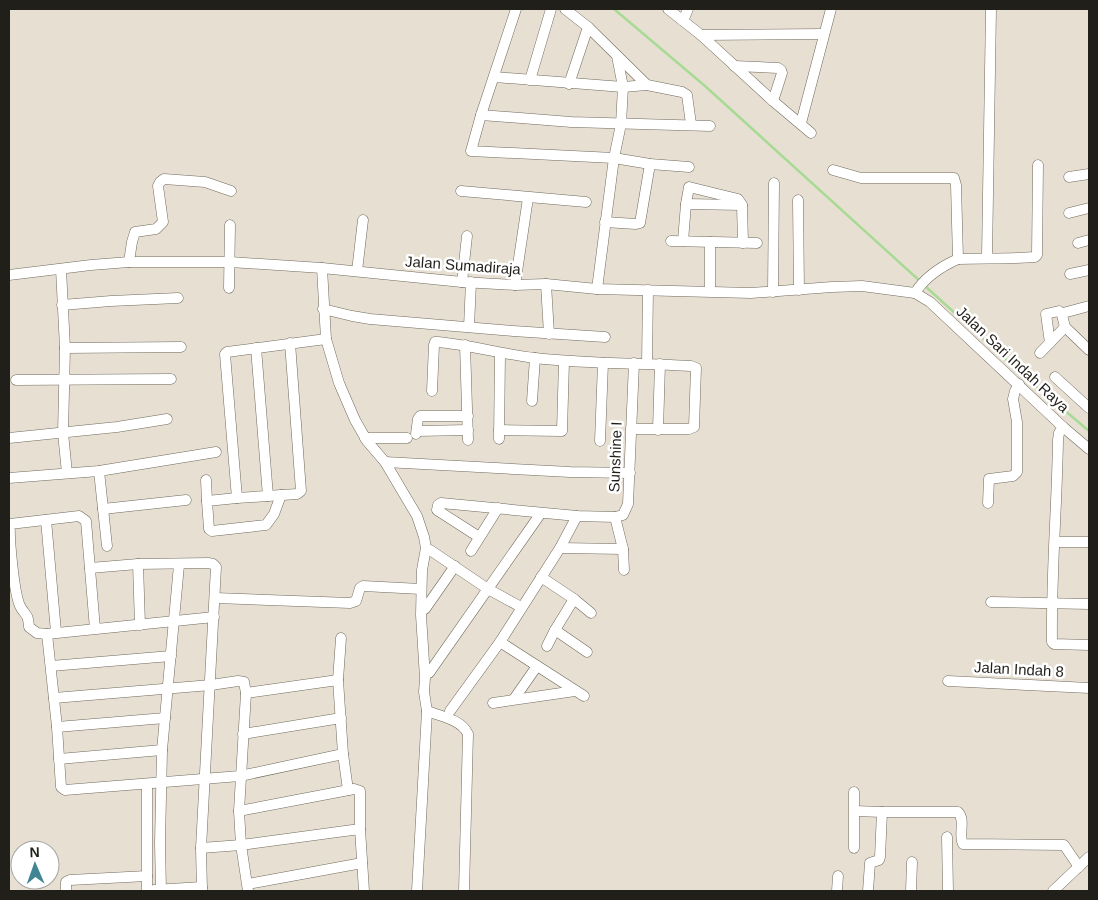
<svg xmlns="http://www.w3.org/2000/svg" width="1098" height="900" font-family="Helvetica,sans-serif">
<rect width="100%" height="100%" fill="#e7e0d2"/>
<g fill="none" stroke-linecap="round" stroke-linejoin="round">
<g stroke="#a8da95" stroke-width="2.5">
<path d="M614 9 705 86 921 282"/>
<path d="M925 286 1031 382 1089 431"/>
</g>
<g stroke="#706a5d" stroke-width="11">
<g id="minor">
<path d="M516 9 481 115 471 151 614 158 650 164 689 167"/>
<path d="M565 9 588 27 647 85"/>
<path d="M668 9 701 35 773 101 811 133"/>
<path d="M683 21 688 9"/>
<path d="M701 35 824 34"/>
<path d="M734 66 778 68 781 70 782 73 773 101"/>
<path d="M494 77 623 87 647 85 682 92 687 95 691 124"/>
<path d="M530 80 551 9"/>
<path d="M569 84 588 27"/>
<path d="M481 115 571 122 710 126"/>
<path d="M801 123 831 9"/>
<path d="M833 170 861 178H954L956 185 958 259C984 258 1009 259 1035 257L1037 255 1038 165"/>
<path d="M1069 177 1089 174"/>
<path d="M461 191 586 202"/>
<path d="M798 200 799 290"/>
<path d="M686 204 742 205"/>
<path d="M1069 213 1089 208"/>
<path d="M605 222 636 224 640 223 650 164"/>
<path d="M671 241 757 243"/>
<path d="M683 241 686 204 689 187 738 199 742 205 743 243"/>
<path d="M710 242V291"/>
<path d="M1078 243 1089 240"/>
<path d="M987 257 991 9"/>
<path d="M129 262 132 242 135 232 156 229 163 222 158 186 160 182 164 179 205 182 231 191"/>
<path d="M322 268 326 339 339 383 355 420 367 441 385 462 417 516 424 537 426 548 422 570 421 615 425 678 424 692 427 711C441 716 462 720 468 734L464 891"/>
<path d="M61 269 65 348 63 433 67 473"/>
<path d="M357 271 363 220"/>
<path d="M1070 274 1089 270"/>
<path d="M9 275 91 265 129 262H230L322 268 462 282 515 285 546 284 597 289 751 293 832 287 862 286 915 293 930 302 1063 427 1089 449"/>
<path d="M462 282 467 236"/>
<path d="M546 284 549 334"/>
<path d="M515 285 528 198"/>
<path d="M229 288 230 225"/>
<path d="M597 289 614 158 621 124 623 87 617 56"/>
<path d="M773 292 774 183"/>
<path d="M915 293C925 277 940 267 958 259"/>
<path d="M62 305 111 301 178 298"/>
<path d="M1089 306 1063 313 1062 315 1065 327 1089 350"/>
<path d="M323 309 352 316 370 319 513 331 605 337"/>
<path d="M469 327 471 282"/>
<path d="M290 343 301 491 297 494 237 498 225 354 227 352 326 339"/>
<path d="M1050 343 1046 314 1059 311 1062 314"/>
<path d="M465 345 468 440"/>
<path d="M65 348 181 347"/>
<path d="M256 348 268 496"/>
<path d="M1040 353 1065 327"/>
<path d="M647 363 648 290"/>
<path d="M1055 377 1089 408"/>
<path d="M16 380 171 379"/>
<path d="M432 391 434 345 435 342H438C470 345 502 354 535 358 587 364 639 363 691 366L696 368 694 427 689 429H631"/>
<path d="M532 401 535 358"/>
<path d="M1063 427 1059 433 1058 440C1057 507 1051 574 1052 642L1054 644 1089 645"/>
<path d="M499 430 562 431 564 361"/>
<path d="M658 430 660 364"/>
<path d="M417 431 468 430"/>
<path d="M416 434 418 419 420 416H468"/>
<path d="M9 438 117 427 167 419"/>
<path d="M365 438H407"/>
<path d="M499 439 500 354"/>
<path d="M600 441 603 363"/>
<path d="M385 462 570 472 630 473"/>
<path d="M99 471 107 546"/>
<path d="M9 478 99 471 216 452"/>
<path d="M206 480 207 501"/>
<path d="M237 498 207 501 209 529 212 531 266 525 274 514 281 495"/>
<path d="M988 503 989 479 1013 476 1017 472V422L1013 399 1015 391 1019 384"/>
<path d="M103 509 186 500"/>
<path d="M615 517 623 549 624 570"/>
<path d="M46 520 56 632"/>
<path d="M479 537 437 510 438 505 441 503 577 516 615 517 623 515 628 504 634 363"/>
<path d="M1055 542H1089"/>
<path d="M560 548 623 549"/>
<path d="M430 550 488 589 521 607"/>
<path d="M471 551 498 508"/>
<path d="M138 564 140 625"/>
<path d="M90 568 138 564 208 563 213 564 216 567 201 848 202 891"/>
<path d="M541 577 574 599 591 613"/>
<path d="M215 598 350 603 356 601 360 588 363 586 421 589"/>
<path d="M991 602 1089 604"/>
<path d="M425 609 455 566"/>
<path d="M95 629 86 521 79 516 10 524C9 539 14 593 20 606 25 616 28 612 29 627L37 633 47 634 214 617"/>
<path d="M555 630 587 652"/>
<path d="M47 634 57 727 61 787 65 790 240 776 343 754"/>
<path d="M341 638 338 680 343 754 348 790"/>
<path d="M500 642 584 696"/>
<path d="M547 646 555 630 574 599"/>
<path d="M51 666 171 656"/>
<path d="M429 673 541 513"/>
<path d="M948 681 1089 688"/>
<path d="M246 693 338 680"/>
<path d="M54 698 211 685 238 681 244 682 246 693 239 811 241 845 248 891"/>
<path d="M514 699 537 666"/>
<path d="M493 703 575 691"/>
<path d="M450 711 500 642 560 548 577 516"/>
<path d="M57 727 165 718"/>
<path d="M243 734 341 718"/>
<path d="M59 759 162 750"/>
<path d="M854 792V848"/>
<path d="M239 811 354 789 360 791V829L364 891"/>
<path d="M855 811 882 812H958C966 820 958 835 963 844L1064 845 1079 867"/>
<path d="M947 837 948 891"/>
<path d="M201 848 241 845 360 829"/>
<path d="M248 884 362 863"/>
<path d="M154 890 202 887"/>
<path d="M66 891V882L70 880 147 876"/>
<path d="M147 891V784"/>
<path d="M161 891 160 843 162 750 179 565"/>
<path d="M417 891 427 711"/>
<path d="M837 891 838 876"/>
<path d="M868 891 870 863 879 860 880 857 882 812"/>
<path d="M911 891 912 862"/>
<path d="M1053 891 1089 857"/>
</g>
</g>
<use href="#minor" stroke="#fff" stroke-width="10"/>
</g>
<g text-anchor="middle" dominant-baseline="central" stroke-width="5" stroke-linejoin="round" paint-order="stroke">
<g font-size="15" fill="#211f1a" stroke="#fff">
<text transform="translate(463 265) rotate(4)">Jalan Sumadiraja</text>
<text transform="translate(1013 359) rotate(43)">Jalan Sari Indah Raya</text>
<text transform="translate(615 457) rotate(-88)">Sunshine I</text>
<text transform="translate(1019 669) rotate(3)">Jalan Indah 8</text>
</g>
</g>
<rect width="1098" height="900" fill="none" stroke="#211f1a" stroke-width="20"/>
<g transform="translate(35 865) rotate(358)"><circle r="24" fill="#ffffff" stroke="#a6a5a3"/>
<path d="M0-4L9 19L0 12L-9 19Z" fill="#418494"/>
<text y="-8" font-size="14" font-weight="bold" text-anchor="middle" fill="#211f1a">N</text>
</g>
</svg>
